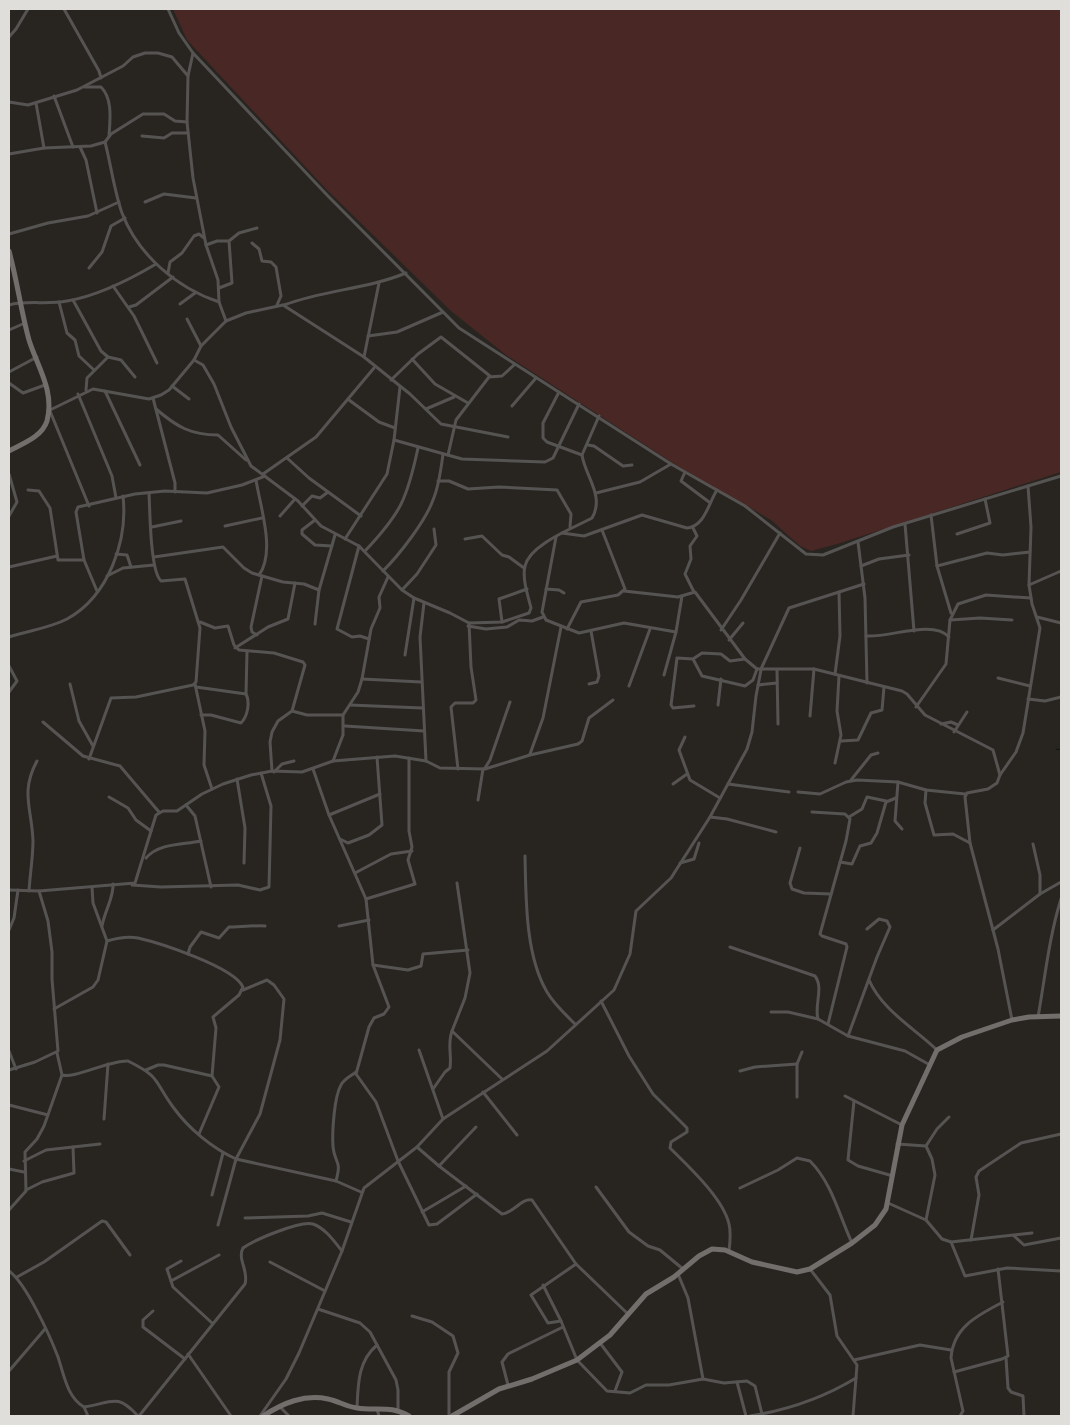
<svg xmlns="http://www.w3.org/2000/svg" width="1070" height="1425" font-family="Merriweather,serif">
<rect width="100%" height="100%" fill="#282521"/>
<path fill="#482724" d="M173 9H1061V472L837 544 811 551 800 546 771 520 676 465 506 355 451 311 327 190 187 40Z"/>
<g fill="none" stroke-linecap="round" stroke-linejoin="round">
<path stroke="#081c00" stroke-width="1" d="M1056 749 1061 750"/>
<g stroke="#565453" stroke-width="3">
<path d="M64 9 99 71 101 78"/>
<path d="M168 9 179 33 193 53 327 195 459 328 671 464 745 506 806 554 823 555 893 527 1061 476"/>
<path d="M9 37 16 29 28 9"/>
<path d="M193 53 188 76 187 122 193 178 206 245 218 280 219 302 226 321"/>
<path d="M85 87H101C113 99 110 120 109 136"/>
<path d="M54 96 73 147"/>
<path d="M9 102 28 105 77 90 123 66 133 57 145 53H158L172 57 188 76"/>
<path d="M36 103 44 148"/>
<path d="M142 136 164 138 172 133H188"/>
<path d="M105 142C111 165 114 190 122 213 138 255 177 288 219 302"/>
<path d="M80 147 86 160 97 213"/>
<path d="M9 154 44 148 91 146 105 142 111 134 143 114H164L175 121 187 122"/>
<path d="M145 202 164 194 196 198"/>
<path d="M9 234 48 223 88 216 119 202"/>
<path d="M252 243 259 249 262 261 271 262 276 267 281 296 277 305"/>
<path d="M206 245 217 241H229L239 233 257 228"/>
<path d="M89 268 102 252 111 226 125 218"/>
<path d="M168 273 170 262 182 253 194 236 199 234 204 238"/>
<path d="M113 286 134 316 157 363"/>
<path d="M219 288 232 283 229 241"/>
<path d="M73 300 101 351 108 357 121 360 135 377"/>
<path d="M59 302 67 333 75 340 79 356 94 370"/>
<path d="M180 304 195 293"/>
<path d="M9 305C28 300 47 305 67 301 97 296 129 280 156 264"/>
<path d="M284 305C324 290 367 289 406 273"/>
<path d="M129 307 136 305 173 277"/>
<path d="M187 319 201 346"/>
<path d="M9 330 25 323"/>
<path d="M368 336 397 332 443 312"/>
<path d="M364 357 379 283"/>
<path d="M412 359 435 384 468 403"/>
<path d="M194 360 203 365 214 384 231 427 251 466 298 501 321 526 359 546 402 590 414 598 450 613 469 623 502 622 529 613 531 608C528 596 522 579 525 566 530 544 574 528 592 518 605 496 585 476 582 455L599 416"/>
<path d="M9 372 37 357"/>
<path d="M391 380 418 354 441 337 490 376"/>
<path d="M9 383 23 393 45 385"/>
<path d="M172 386 189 399"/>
<path d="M86 390 87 378 108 357"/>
<path d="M105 391 140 465"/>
<path d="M559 392 543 423V438L547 442 582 455"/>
<path d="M78 394 112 476 116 498"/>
<path d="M153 398 175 483V492"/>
<path d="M349 400 379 422 395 428"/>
<path d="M512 406 536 378"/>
<path d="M156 409C177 427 191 435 218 435L246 460"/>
<path d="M426 409 454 397"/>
<path d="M48 411 93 389 149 399 161 395 169 390 194 360 201 346 226 321 246 313 283 305 364 357 410 394 441 424 508 437"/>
<path d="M50 411 89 506"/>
<path d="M394 440 462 459 545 462 553 458 579 404"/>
<path d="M588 445 594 446 623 466 632 465"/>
<path d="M448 455 456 420 489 377 502 376 514 365"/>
<path d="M287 458 309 478 361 516"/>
<path d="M685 472 681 481 709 502"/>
<path d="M9 474 17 502 9 516"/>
<path d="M263 474 316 437 374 368"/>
<path d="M256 480C260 506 276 552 259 575"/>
<path d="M438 481H449L468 489 499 487 557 490 571 514 570 527"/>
<path d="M28 490 39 491 50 508 58 560H84"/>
<path d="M596 493 640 482 671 464"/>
<path d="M302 506 312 496 320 498 328 492"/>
<path d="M931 515 937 566 951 613"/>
<path d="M280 516 295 499"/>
<path d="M315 520 302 530V534L315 545 332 546"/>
<path d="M905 524 914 631"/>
<path d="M225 526 262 518"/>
<path d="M152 527 181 521"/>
<path d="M693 528 697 536 690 546 691 559 685 574 694 592"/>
<path d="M562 533 584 536 642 515 687 528C705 526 708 504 717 490"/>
<path d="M957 534 990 523 985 499"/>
<path d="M556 537 542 612 546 620 579 633 624 623 676 632"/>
<path d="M345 539 387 474 394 440 400 387"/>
<path d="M465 539 482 536 502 555 509 557 524 568"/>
<path d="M858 542 865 598 867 683"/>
<path d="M359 546 337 629 352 637 360 636 369 639"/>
<path d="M365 551C401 513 407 499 418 448"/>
<path d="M116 554 127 555 131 567"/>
<path d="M154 557 223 547 244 568 252 573 283 582 304 584 319 590 335 535"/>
<path d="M861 566 879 559 909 555"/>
<path d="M937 566 987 553 1003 555 1030 552"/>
<path d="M9 567 57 556"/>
<path d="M383 571C399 555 425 522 433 500 439 486 441 469 443 454"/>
<path d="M107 576 123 568 154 565"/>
<path d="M1029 585 1061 571"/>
<path d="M546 589 559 590 564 593"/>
<path d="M402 590 417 574 436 545 434 529"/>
<path d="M97 591 84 560 76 512 78 507 135 494 165 491 207 493 242 485 265 476"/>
<path d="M624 591 678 597 695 592 745 659 757 669H814L902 691 907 694 925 715 993 750 1000 775 997 783 988 789 967 793 965 797 970 843 998 949 1012 1020"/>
<path d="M424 603 420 637 426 761"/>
<path d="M1037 617 1061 623"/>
<path d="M950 620 980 618 1012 620"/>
<path d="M200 622 215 628 228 626 234 645 239 650 274 653 303 662 305 665 292 711 278 721 272 732 270 742 272 771"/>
<path d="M502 622 499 599 527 589"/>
<path d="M315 624 319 590"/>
<path d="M468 626 486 629 507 627 519 620 532 621 543 617"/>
<path d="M567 629 581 602 618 595 625 589 602 530"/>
<path d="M721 630 741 600 780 533"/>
<path d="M257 635 252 632 251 627 262 576"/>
<path d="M866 636C889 638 933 619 949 637"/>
<path d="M9 637C27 631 50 628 67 619 109 596 128 540 123 496"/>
<path d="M729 640 743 623"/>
<path d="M235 648 268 627 288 619 295 583"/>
<path d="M405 655 414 598"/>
<path d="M693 659 702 653 721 654 730 661 745 659"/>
<path d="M9 666 17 681 9 692"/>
<path d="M761 669 789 608 864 584"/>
<path d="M777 670 778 724"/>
<path d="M835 674 840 636 839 592"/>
<path d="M664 675 676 632 682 596"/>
<path d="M998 678 1030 686"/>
<path d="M362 679 421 682"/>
<path d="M70 684 79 721 93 746"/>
<path d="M195 684 205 731 204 765 212 789"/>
<path d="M589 684 597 682 599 676 591 631"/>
<path d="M758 685 777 683"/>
<path d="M629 686 650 629"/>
<path d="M196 687 246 694 247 652"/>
<path d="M1028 699 1045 701 1061 697"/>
<path d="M350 705 422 708"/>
<path d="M718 705 721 679"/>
<path d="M694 706 673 708 671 705 677 658 693 659 702 676 745 686 753 680 757 669"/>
<path d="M916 707 946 664 950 620 958 604 986 595 1031 598"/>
<path d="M292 711 307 715H343"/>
<path d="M201 715H211L241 723C248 716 250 702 246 694"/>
<path d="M810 716 814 669"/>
<path d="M43 722 83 756 120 766 159 812"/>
<path d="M941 724 951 722 958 725"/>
<path d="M345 726 424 731"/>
<path d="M954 732 967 712"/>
<path d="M685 737 679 750 690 780 720 798"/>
<path d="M841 741 858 740 871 713 882 710 884 687"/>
<path d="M530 754 543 718 561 627"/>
<path d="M89 759 111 698 136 697 193 685 196 682 200 628 185 579 161 581C150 571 150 510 149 493"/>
<path d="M333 761 343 735V715L358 692 362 679 371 629 380 608 379 597 388 577"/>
<path d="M835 763 841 735 837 711 839 676"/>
<path d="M485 768 490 760 510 702"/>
<path d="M313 769 329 815 366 899 373 965 389 1007 384 1014 374 1018 369 1027 356 1074 376 1102 398 1161 429 1225 437 1224 477 1194"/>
<path d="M458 769 451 707 455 703H473L476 700 471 667 469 623"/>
<path d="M274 772 282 764 294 761"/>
<path d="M1000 775 1016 752 1023 733 1040 628 1032 604 1029 585 1031 527 1028 486"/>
<path d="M237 779 245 828 244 863"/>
<path d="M851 780 871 755 878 753"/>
<path d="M898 782 895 821 902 829"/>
<path d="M673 784 687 774"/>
<path d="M728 784 789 792"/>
<path d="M926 790 925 803 934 835 953 834 970 843"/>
<path d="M798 792 820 794 846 782 857 780 898 782 926 790 965 794"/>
<path d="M109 797 128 808 136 820 151 831"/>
<path d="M478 800 483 769"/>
<path d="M186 805 195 816 211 887"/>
<path d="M812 812 845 814 850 819 846 841 820 934 822 936 846 944 847 947 828 1024"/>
<path d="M329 815 380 794"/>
<path d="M710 817 727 819 776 832"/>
<path d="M849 817 862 809 867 797 886 801"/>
<path d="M340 839 348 843 369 835 382 825 377 757"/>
<path d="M800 848 790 883 792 889 804 893 831 894"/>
<path d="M525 856C526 897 525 955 547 992 554 1004 565 1014 575 1024"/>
<path d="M146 858C159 843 182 845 201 841"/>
<path d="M840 862 852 864 860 846 871 843 877 833 886 802 896 798"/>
<path d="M680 863 694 859 699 843"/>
<path d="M355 873 391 854 412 851"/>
<path d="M457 883 470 973 465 998 452 1031 502 1079"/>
<path d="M132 885 161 887 238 885 260 890 269 887 271 806 261 773"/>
<path d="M9 890 39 891 135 883 156 815 163 811H177L202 794 223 784 251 775 272 771 302 772 333 761 395 756 426 761 440 768 485 769 530 755 578 744 582 741 589 718 613 700"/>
<path d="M29 891C30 874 33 857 33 841 32 809 20 792 37 761"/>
<path d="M1040 894 1061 882"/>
<path d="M366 899 415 884 408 860 412 847 409 831V758"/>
<path d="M102 926C105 910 114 897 113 884"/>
<path d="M339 926 369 920"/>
<path d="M9 930 14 918 18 890"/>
<path d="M993 930 1040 894V875L1033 844"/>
<path d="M107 941C117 938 127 936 138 938 160 943 234 967 243 987L239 995 213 1017 216 1028 212 1076 164 1065H158L146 1070"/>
<path d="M730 947 815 976C824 988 814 1005 818 1019"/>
<path d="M188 954 190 947 201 932 219 938 229 927C236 927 262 925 265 926"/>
<path d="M373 965 408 970 421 966 423 954 468 950"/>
<path d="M869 980C882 1010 914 1028 937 1050"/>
<path d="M601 1001 629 1056 653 1094 687 1128V1132L671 1142 670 1148C688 1166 723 1198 729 1224 731 1232 730 1243 729 1251"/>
<path d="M54 1009 93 987 98 980 107 941 93 903 92 887"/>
<path d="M771 1012H788L818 1019 848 1036 905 1051 930 1065"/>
<path d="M1038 1017C1045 978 1049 937 1061 899"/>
<path d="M848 1036 877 957 890 927 887 921 879 919 867 929"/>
<path d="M419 1050 443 1119"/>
<path d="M9 1051 16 1069"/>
<path d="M57 1053 62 1075C74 1079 110 1060 128 1061 162 1078 153 1080 173 1107 189 1129 212 1148 236 1159L336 1181 361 1192"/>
<path d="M9 1070 35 1062 58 1051 52 979V952L48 921 39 891"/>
<path d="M740 1071 755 1067 797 1064"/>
<path d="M433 1089 445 1072 450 1068C452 1054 447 1045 452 1031"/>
<path d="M483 1092 517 1135"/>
<path d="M845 1096 902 1125"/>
<path d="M797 1097V1064L802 1052"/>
<path d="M854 1101 848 1160 858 1166 893 1176"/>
<path d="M9 1105 48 1115"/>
<path d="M104 1119 108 1064"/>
<path d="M199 1134 219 1087 212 1076"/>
<path d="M897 1144 926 1146"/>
<path d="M417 1147 439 1166 502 1214C514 1213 521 1198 532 1200L576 1264 628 1314"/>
<path d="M24 1161 46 1150 100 1144"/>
<path d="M439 1166 476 1127"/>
<path d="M9 1169 24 1172"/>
<path d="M336 1181C342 1159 335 1165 333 1147 332 1133 334 1097 341 1085 344 1079 351 1076 356 1072"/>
<path d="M596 1187 629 1232 648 1246 660 1250 683 1269"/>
<path d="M740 1188 778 1170 797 1158 810 1161C832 1183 839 1215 852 1243"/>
<path d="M26 1190 42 1182 74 1173 73 1147"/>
<path d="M212 1195 223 1153"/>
<path d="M888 1203 926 1220 942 1239 951 1242 1032 1233"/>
<path d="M9 1210 26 1191 25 1152 37 1139 44 1126 62 1075"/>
<path d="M422 1212 466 1186"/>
<path d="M245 1218 308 1216 322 1213 351 1222"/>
<path d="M926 1220 935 1175 932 1159 926 1146 937 1129 949 1117"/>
<path d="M218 1225 236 1159 260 1114 280 1040 284 999 274 985 267 980 243 990"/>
<path d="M1014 1236 1024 1245 1061 1238"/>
<path d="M971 1240 979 1195 976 1177 979 1171 1021 1143 1061 1134"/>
<path d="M951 1242 965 1276 1007 1268 1061 1271"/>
<path d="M181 1261 167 1269 173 1287 212 1323"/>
<path d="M270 1262 325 1291"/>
<path d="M810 1269 830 1295 837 1336 857 1365 853 1416"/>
<path d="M9 1271C26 1283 50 1336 58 1357 64 1375 67 1397 84 1407 112 1403 116 1392 138 1416"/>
<path d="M678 1274 688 1298 703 1379"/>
<path d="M17 1277 44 1262 102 1221 106 1222 130 1255"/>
<path d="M171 1281 219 1255"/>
<path d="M543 1285 561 1321 577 1360 607 1391 630 1393 646 1385H669L703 1379 724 1383 747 1381 755 1386 762 1414"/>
<path d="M318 1309 360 1323 370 1332 396 1380 398 1390V1409"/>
<path d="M153 1311 143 1320V1327L185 1359"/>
<path d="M412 1316 432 1322 453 1336 458 1353 449 1372V1416"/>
<path d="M561 1321 548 1323 531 1295 576 1264"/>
<path d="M600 1343 622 1372 615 1391"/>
<path d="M188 1354 231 1416"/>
<path d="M1006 1358 1008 1388 1011 1392 1023 1396 1024 1416"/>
<path d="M854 1360 920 1345 951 1350"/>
<path d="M9 1371 45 1329"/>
<path d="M954 1372 1002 1359 1008 1356 998 1269"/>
<path d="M737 1382 746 1416"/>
<path d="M508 1385 502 1362 508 1354 563 1327"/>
<path d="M279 1406 289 1416"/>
<path d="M84 1407 88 1416"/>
<path d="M357 1408C358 1384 358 1361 377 1345"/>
<path d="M377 1409 379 1416"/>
<path d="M139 1416 245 1284C249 1271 237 1259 243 1248 254 1240 301 1220 313 1224 325 1228 334 1241 342 1251"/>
<path d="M260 1416 286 1379 299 1353 342 1251 364 1188 417 1147 443 1119 547 1051 614 990 630 954 636 911 671 878 710 817 747 749 752 732 756 696 761 670"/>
<path d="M750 1416C788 1410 823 1398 856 1378"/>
<path d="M960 1416 963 1411 951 1358C953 1327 978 1315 1003 1302"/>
</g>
<g stroke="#726e6c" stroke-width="5">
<path d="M9 251C17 280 21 311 29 340 37 366 55 391 47 421 42 437 22 444 9 451"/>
<path d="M263 1416C283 1403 304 1394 328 1399 338 1401 347 1407 357 1408 377 1411 391 1405 409 1416"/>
<path d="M452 1416 499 1389 532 1379 577 1360 610 1335 646 1294 674 1277 699 1256 712 1249 725 1250 752 1262 797 1272 810 1269 852 1243 875 1225 886 1209 902 1125 937 1050 962 1037 1012 1020 1029 1017 1061 1016"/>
</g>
</g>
<rect width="1070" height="1425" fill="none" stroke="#dfdedb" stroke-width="20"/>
</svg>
